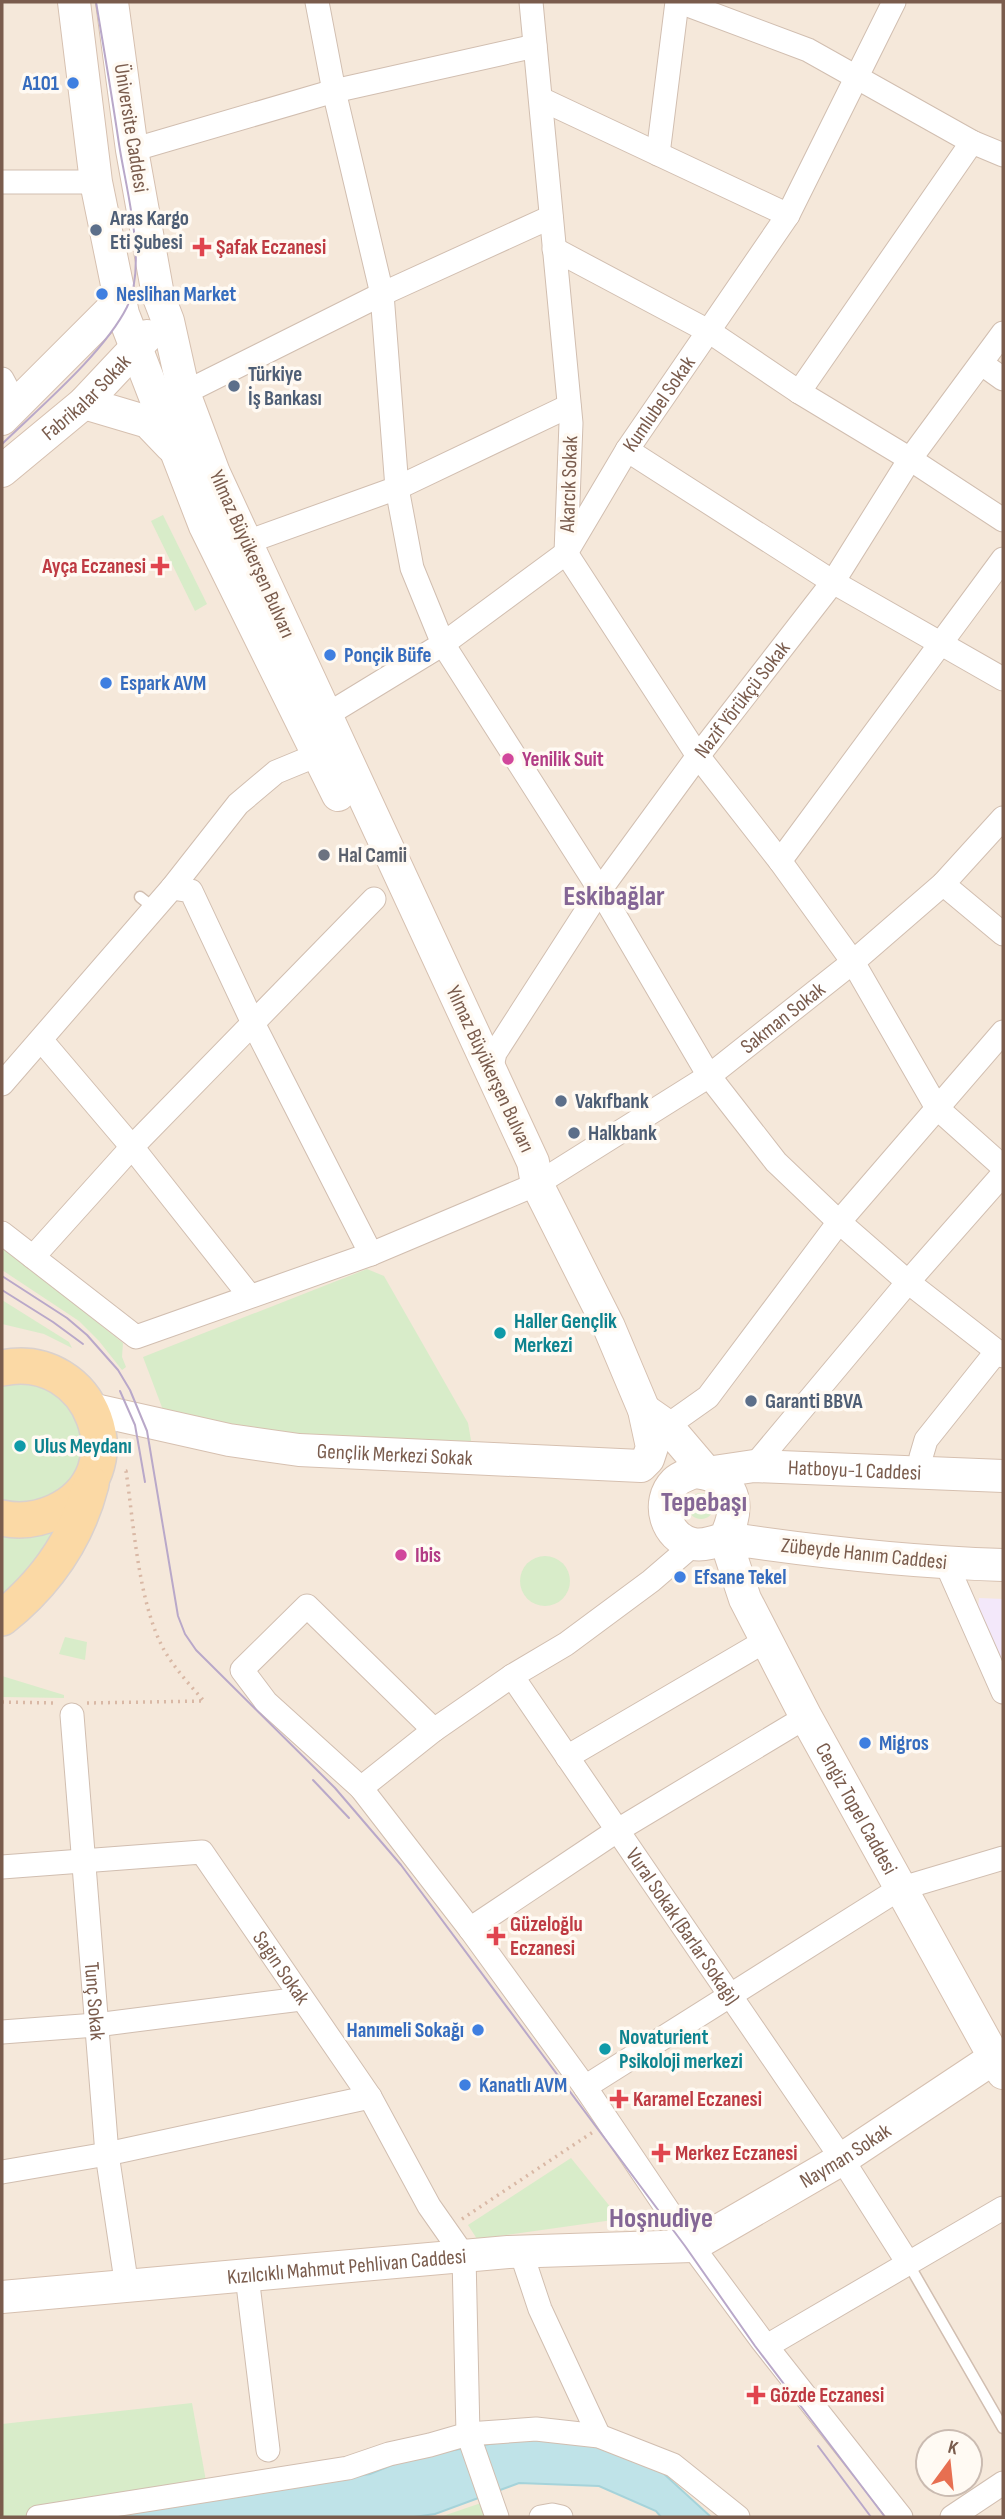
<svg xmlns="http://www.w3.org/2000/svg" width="1005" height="2519" font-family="'Sofia Sans Condensed',sans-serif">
<rect width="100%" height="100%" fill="#fdf6ec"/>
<path fill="#f5e8da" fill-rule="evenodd" d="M2 2H1003V2517H2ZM928 2442H970V2484H928Z"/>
<path fill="#f3e8fa" d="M979 1598 1003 1599V1666L978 1608Z"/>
<g fill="#d8ecc9">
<path d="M163 515 207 604 195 611 151 521Z"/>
<path d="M2 1246 123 1343 122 1357 126 1367 122 1370 99 1341 79 1321 2 1270Z"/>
<path d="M367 1269 384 1276 468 1423 472 1446 285 1437 163 1410 143 1357Z"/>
<path d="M2 1300 69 1342 72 1348 44 1334 2 1324Z"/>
<path d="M2 1384H41L73 1408 83 1440 79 1464 68 1482 52 1495 33 1502H12L2 1499Z"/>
<circle cx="701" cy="1506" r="13"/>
<path d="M2 1524H49L56 1535 16 1584 2 1597Z"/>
<circle cx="545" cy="1581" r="25"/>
<path d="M65 1637 87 1642 85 1660 59 1654Z"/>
<path d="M2 1676 64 1695V1698L2 1697Z"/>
<path d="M571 2158 620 2219 477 2239 468 2225Z"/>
<path d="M192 2403 206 2481 22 2517H2V2424Z"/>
<path d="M484 2502 488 2517H440Z"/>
</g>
<path fill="#bfe3e8" stroke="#a5d3da" stroke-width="2" d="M586 2437 663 2473 711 2517H661L656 2511 599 2486 519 2483 435 2514 414 2517H95L370 2474 412 2457 502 2442Z"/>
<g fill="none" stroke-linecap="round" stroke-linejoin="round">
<g stroke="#d1beb0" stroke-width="13">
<g id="lane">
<path d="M140 897 154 908"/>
<path d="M908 2263 1003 2428"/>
</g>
</g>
<g stroke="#d1beb0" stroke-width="25">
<g id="street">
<path d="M317 2 334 91 382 294 397 488 412 568 443 644 600 890 709 1076 776 1162 839 1222 908 1282 1003 1356"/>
<path d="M531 2 571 423 566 553 698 756 780 861 853 962 937 1108 1003 1167"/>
<path d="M680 2 808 50 972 142 1003 155"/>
<path d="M541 99 788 215"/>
<path d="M132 150 334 91 535 46"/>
<path d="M658 154 677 2"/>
<path d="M2 182H96"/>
<path d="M554 249 710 332 799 392 910 459 1003 520"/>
<path d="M982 364 1003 379"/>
<path d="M2 379 16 405"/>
<path d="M799 392 972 142"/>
<path d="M184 393 382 294 551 217"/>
<path d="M627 450 833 582 1003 679"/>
<path d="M247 542 397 488 569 406"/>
<path id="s1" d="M325 716 443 644 566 553 627 450 788 215 894 2"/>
<path d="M780 861 1003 559"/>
<path d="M943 884 1003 934"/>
<path d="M172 888 191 891 253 1023 371 1254"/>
<path d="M42 1041 132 1147 249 1295"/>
<path id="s2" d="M491 1071 495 1053 600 890 698 756 833 582 910 459 1003 333"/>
<path d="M2 1084 172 888 238 804 276 772 310 758 322 760"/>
<path id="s3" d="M2 1233 136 1337 371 1254 537 1184 709 1076 853 962 943 884 1003 818"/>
<path d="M33 1257 132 1147 374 899"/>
<path d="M667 1426 708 1397 839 1222 1003 1032"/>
<path d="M754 1466 908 1282 1003 1174"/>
<path d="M920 1473 921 1457 926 1440 997 1351"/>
<path d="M946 1563 1003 1692"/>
<path id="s4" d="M512 1676 842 2159 908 2263"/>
<path id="s5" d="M72 1715 107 2154 127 2287"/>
<path d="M434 1730 307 1606 242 1670 266 1702 361 1788 470 1929 585 2087 692 2246 763 2342 901 2517"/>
<path d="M567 1757 767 1640"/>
<path d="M361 1788 434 1730 512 1676 566 1644 651 1581 694 1544"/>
<path id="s6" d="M2 1867 202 1852 370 2097 429 2206 464 2256 468 2434 497 2517"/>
<path d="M470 1929 618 1830 806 1717"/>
<path d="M2 2032 96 2025 301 1999"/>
<path d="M585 2087 899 1889 1003 1858"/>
<path d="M2 2172 107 2154 370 2097"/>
<path d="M521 2252 540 2309 599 2436"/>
<path d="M247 2276 268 2450"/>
<path d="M767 2346 1003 2208"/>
<path d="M38 2517 348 2468 389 2454 430 2445 468 2434 536 2429 599 2436 673 2465 738 2517"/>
<path d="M541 2517 552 2515 561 2517"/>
<path d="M952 2517 1003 2483"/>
</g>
</g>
<g stroke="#d6c0b0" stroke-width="34">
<g id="secondary">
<path d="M74 2 96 182 123 314 205 526 338 795"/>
<path d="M84 403 148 422 171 446"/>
<path d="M2 419 119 302"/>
<path id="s7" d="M2 471 84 403 147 336"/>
<path id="s8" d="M91 1409 229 1440 299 1450 641 1466 648 1459 652 1447 644 1410 609 1327 537 1184 533 1162 214 473 184 393 168 321 158 295 132 150 112 2"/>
<path id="s9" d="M644 1410 667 1426 707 1473 754 1466 1003 1476"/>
<path d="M694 1472C736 1475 741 1506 725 1538 715 1542 704 1546 693 1544 666 1538 655 1502 675 1482 680 1477 687 1475 694 1472Z"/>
<path id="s10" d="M1003 1565C910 1562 818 1552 725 1538L745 1599 806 1717 1003 2073"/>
<path id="s11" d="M2 2297 508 2252 692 2246 842 2159 994 2058"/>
</g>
</g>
<g stroke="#dad1cd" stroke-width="38">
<g id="primary">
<path d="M2 1368C93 1349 139 1474 55 1512 37 1520 20 1522 2 1518"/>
<path d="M2 1618C46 1583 77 1538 91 1484"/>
</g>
</g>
<g stroke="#d9b8a5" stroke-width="3.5" stroke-dasharray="2 5" stroke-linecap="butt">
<path d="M2 1702 55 1703"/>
<path d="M87 1703 204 1701C190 1685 175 1669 164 1650 138 1602 134 1525 126 1471H121"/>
<path d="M462 2219 593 2132"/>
</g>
<use href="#lane" stroke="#fff" stroke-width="10"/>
<use href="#street" stroke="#fff" stroke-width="23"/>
<use href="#secondary" stroke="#fff" stroke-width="32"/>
<use href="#primary" stroke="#fbd9a5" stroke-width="35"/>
<g stroke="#b9a8c9" stroke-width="2">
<path d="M2 444C40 407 104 353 127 307 148 264 126 190 119 144 112 97 104 49 96 2"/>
<path d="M2 1276 67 1318 87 1335 118 1370 130 1390 147 1431 178 1616 185 1634 196 1650 335 1788 401 1865 685 2246 755 2346 885 2517"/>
<path d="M2 1290 53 1322 83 1344"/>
<path d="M120 1391 135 1425 145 1482"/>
<path d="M313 1780 349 1818"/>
<path d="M818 2446 871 2517"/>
</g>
</g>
<g fill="#3f7fe0" stroke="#fffaf3" stroke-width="2.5">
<circle cx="73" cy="83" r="7"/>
<circle cx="102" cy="294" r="7"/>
<circle cx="330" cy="655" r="7"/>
<circle cx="106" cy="683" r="7"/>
<circle cx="680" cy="1577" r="7"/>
<circle cx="865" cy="1743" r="7"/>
<circle cx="478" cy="2030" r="7"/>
<circle cx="465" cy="2085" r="7"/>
</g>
<g fill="#5c6f8a" stroke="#fffaf3" stroke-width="2.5">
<circle cx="96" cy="230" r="7"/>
<circle cx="234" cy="386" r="7"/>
<circle cx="561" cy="1101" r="7"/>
<circle cx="574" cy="1133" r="7"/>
<circle cx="751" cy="1401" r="7"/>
</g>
<g fill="#e0444e" stroke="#fffaf3" stroke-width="2.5">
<path d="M198.5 236.5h7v7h7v7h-7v7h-7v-7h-7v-7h7z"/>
<path d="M156.5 555.5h7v7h7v7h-7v7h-7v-7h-7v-7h7z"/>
<path d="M492.5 1925.5h7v7h7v7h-7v7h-7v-7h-7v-7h7z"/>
<path d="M615.5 2088.5h7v7h7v7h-7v7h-7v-7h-7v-7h7z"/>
<path d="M657.5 2142.5h7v7h7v7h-7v7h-7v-7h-7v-7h7z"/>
<path d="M752.5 2384.5h7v7h7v7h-7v7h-7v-7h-7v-7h7z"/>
</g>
<g fill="#d1479c" stroke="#fffaf3" stroke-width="2.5">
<circle cx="508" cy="759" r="7"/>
<circle cx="401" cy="1555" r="7"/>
</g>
<circle fill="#6b7280" stroke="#fffaf3" stroke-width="2.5" cx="324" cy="855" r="7"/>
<g fill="#0f9aa8" stroke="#fffaf3" stroke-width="2.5">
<circle cx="500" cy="1333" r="7"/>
<circle cx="20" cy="1446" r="7"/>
<circle cx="605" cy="2049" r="7"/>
</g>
<g text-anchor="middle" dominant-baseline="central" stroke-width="7" stroke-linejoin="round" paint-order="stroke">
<g font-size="21" font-weight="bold" fill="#366cbe" stroke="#fffaf3" text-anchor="start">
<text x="59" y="83" text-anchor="end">A101</text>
<text x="116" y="294">Neslihan Market</text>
<text x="344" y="655">Ponçik Büfe</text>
<text x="120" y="683">Espark AVM</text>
<text x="694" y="1577">Efsane Tekel</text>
<text x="879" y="1743">Migros</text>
<text x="464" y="2030" text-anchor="end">Hanımeli Sokağı</text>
<text x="479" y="2085">Kanatlı AVM</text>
</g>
<g font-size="21" fill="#7a5c4d" stroke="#fffaf3">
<text transform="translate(131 128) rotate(81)">Üniversite Caddesi</text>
<text stroke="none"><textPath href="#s7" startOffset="112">Fabrikalar Sokak</textPath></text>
<text stroke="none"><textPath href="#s1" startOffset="467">Kumlubel Sokak</textPath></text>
<text transform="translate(569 484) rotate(-88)">Akarcık Sokak</text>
<text transform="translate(252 554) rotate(66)">Yılmaz Büyükerşen Bulvarı</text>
<text stroke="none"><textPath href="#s2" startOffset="450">Nazif Yörükçü Sokak</textPath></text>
<text stroke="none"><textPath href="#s3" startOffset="896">Sakman Sokak</textPath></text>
<text transform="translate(490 1069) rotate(65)">Yılmaz Büyükerşen Bulvarı</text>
<text stroke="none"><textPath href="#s8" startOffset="308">Gençlik Merkezi Sokak</textPath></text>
<text stroke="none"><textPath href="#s9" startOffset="238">Hatboyu-1 Caddesi</textPath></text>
<text transform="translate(864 1554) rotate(6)">Zübeyde Hanım Caddesi</text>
<text stroke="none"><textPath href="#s10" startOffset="581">Cengiz Topel Caddesi</textPath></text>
<text stroke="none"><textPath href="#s4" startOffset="303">Vural Sokak (Barlar Sokağı)</textPath></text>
<text stroke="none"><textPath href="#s6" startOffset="341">Sağın Sokak</textPath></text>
<text stroke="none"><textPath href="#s5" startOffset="287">Tunç Sokak</textPath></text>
<text stroke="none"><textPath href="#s11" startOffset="870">Nayman Sokak</textPath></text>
<text stroke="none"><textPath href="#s11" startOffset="346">Kızılcıklı Mahmut Pehlivan Caddesi</textPath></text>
</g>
<g font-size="21" font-weight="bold" fill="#4e5e75" stroke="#fffaf3" text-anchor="start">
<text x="110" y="218">Aras Kargo<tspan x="110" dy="24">Eti Şubesi</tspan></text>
<text x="248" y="374">Türkiye<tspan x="248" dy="24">İş Bankası</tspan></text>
<text x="575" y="1101">Vakıfbank</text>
<text x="588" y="1133">Halkbank</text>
<text x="765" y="1401">Garanti BBVA</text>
</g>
<g font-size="21" font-weight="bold" fill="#be3a42" stroke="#fffaf3" text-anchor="start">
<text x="216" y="247">Şafak Eczanesi</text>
<text x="146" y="566" text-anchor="end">Ayça Eczanesi</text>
<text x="510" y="1924">Güzeloğlu<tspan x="510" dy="24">Eczanesi</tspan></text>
<text x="633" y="2099">Karamel Eczanesi</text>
<text x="675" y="2153">Merkez Eczanesi</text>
<text x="770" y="2395">Gözde Eczanesi</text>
</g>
<g font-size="21" font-weight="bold" fill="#b23c85" stroke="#fffaf3" text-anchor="start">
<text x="522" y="759">Yenilik Suit</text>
<text x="415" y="1555">Ibis</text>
</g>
<g font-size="21" font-weight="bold" fill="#5b616d" stroke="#fffaf3" text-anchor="start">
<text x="338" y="855">Hal Camii</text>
</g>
<g font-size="21" font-weight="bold" fill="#0d838f" stroke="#fffaf3" text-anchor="start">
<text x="514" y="1321">Haller Gençlik<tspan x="514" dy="24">Merkezi</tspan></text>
<text x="34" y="1446">Ulus Meydanı</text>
<text x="619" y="2037">Novaturient<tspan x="619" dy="24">Psikoloji merkezi</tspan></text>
</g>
<g font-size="28" font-weight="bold" fill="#846695" stroke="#fffaf3">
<text x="614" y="896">Eskibağlar</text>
<text x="704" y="1502">Tepebaşı</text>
<text x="661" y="2218">Hoşnudiye</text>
</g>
</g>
<rect width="1005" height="2519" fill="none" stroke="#7a5c4d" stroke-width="7"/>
<g transform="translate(949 2463) rotate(15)"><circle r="33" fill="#fffaf3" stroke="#cabbb1" stroke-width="2"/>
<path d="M0-5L12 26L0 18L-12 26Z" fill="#e76f51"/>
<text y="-10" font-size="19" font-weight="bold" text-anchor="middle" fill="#7a5c4d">K</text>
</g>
</svg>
